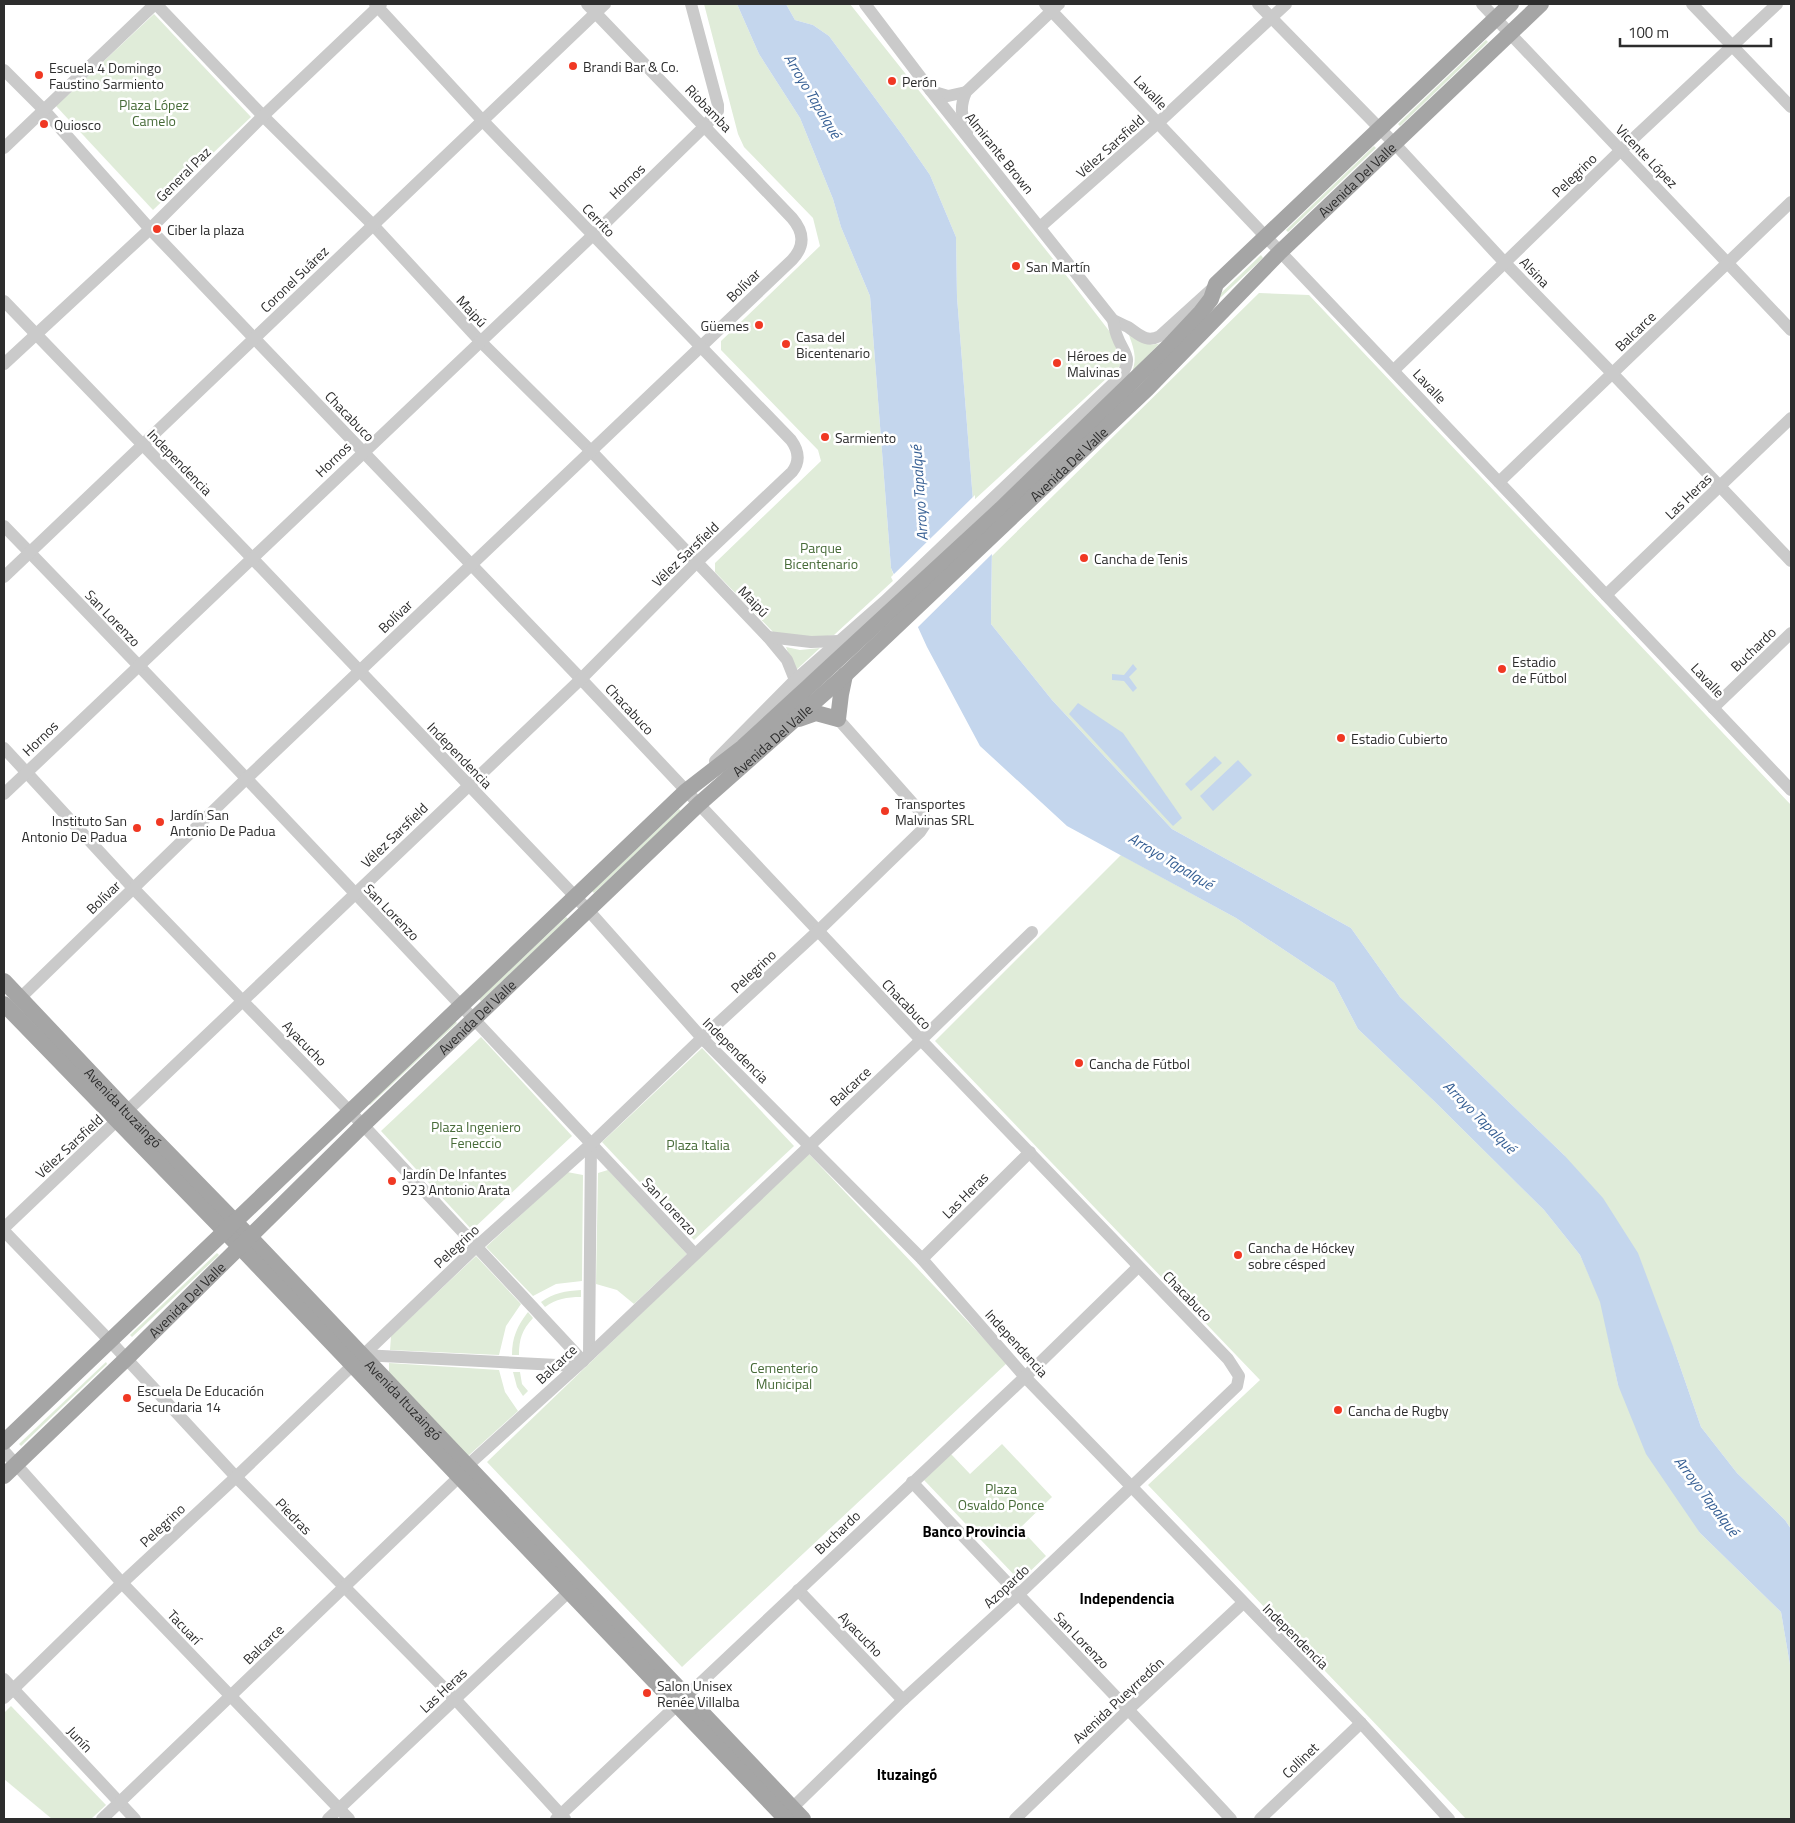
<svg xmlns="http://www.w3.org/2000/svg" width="1795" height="1823" font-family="'Titillium Web',sans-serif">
<rect width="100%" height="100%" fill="#fff"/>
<g fill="#e0ecd9">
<path d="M704 4H737L759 54 800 118 833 199 841 227 870 296 891 568 895 579 834 635 807 639 773 632 715 572V563L821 461 818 450 721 350V341L820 246 813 218 744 147 738 134Z"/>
<path d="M786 4H850L1069 279 1110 332 1123 353 1120 366 973 501 957 297 956 237 930 175 903 136 829 36 813 25 795 20Z"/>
<path d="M154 14 251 117 153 210 56 106Z"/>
<path d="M1486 40 1488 42 1400 126 1398 124Z"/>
<path d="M1374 146 1376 148 1288 232 1286 230Z"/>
<path d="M1261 255 1263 258 1220 298 1156 372 1218 296Z"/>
<path d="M1259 293 1309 295 1791 805V1529L1785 1520 1737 1473 1701 1427 1674 1349 1564 1155 1400 997 1351 928 1172 829 1052 700 991 624 992 556Z"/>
<path d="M1128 332C1139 339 1148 348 1160 343L1132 372C1138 357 1133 347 1128 332Z"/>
<path d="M786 647 800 650 820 648 795 671Z"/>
<path d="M679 809 681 811 594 893 592 891Z"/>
<path d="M1121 855 1236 918 1334 983 1358 1029 1434 1101 1544 1210 1580 1255 1601 1302 1618 1385 1700 1533 1781 1612 1791 1671V1819H1466L1148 1485 1260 1380 935 1041Z"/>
<path d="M566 917 568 919 481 1001 479 999Z"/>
<path d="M455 1021 457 1023 370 1105 368 1103Z"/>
<path d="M481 1037 572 1136 472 1230 381 1131Z"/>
<path d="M702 1048 794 1146 694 1240 602 1142Z"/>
<path d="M808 1153 1007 1363 682 1667 487 1462Z"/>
<path d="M608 1170 687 1254 634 1304 617 1290 596 1284 598 1173Z"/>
<path d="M567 1172 583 1175 582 1281 556 1284 533 1296 486 1247Z"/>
<path d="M217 1253 219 1255 132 1337 130 1335Z"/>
<path d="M476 1256 521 1304 506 1326 499 1355 390 1350 391 1336Z"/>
<path d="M581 1290V1297C567 1297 556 1299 545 1307L541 1302C553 1293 566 1291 581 1290Z"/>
<path d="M528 1312 533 1318C522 1330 519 1339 519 1355H512C512 1338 517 1326 528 1312Z"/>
<path d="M106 1362 107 1364 21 1446 19 1444Z"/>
<path d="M389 1363 499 1370 505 1392 518 1411 468 1456 389 1376Z"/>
<path d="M513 1372H520L522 1384 528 1391 523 1396 517 1387Z"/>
<path d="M1002 1444 1052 1497 1020 1528 1046 1556 1020 1581 924 1480 951 1454 970 1474Z"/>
<path d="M11 1706 106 1805 91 1819H52L4 1779V1713Z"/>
</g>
<g fill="#c4d6ed">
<path d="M737 4H786L795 20 813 25 829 36 903 136 930 175 956 237 957 297 973 501 992 545 991 624 1052 700 1172 829 1351 928 1400 997 1564 1155 1603 1198 1638 1253 1674 1349 1701 1427 1737 1473 1785 1520 1791 1529V1671L1781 1612 1700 1533 1646 1454 1618 1385 1600 1302 1580 1255 1544 1210 1434 1101 1358 1029 1334 983 1236 918 1067 826 980 746 927 647 891 568 870 296 841 227 833 199 800 118 759 54Z"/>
<path d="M1133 664 1137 669 1129 677 1137 688 1133 692 1124 681 1112 680V674L1124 675Z"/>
<path d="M1078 703 1123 733 1182 818 1173 826 1069 714Z"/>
<path d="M1215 756 1222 763 1191 791 1185 784Z"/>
<path d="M1238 760 1252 775 1213 811 1200 796Z"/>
</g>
<path fill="#fff" d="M975 495V501L994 544V552L916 629 891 577Z"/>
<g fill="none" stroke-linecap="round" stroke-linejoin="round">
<g stroke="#cacaca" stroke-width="12">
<path d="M156 4 263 116 373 225 480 341 591 451 768 637 787 660 795 680"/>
<path d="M1045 4 1791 790"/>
<path d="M1258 4 1394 143 1505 263 1612 373 1791 561"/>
<path d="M1482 4 1791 330"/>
<path d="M1692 4 1791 107"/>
<path d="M4 70 44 110 150 229 254 338 581 679 921 1040 1228 1359 1239 1376 1237 1386 1018 1595 903 1700 786 1814"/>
<path d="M931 91 948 96 966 92"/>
<path d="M967 133C962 116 959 108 966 92L1059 4"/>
<path d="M4 148 155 4"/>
<path d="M1040 227 1159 122 1286 4"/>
<path d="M4 301 252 558 589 911 702 1038 922 1259 1025 1377 1361 1723 1449 1819"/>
<path d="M1113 320C1118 322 1123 325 1128 327 1140 335 1146 343 1160 336L1213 288"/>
<path d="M4 364 150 229 263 116 381 4"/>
<path d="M1394 370 1621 150 1777 4"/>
<path d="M1499 482 1791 202"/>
<path d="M4 526C237 766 466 1011 695 1254"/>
<path d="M4 577 605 4"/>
<path d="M1606 595 1791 418"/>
<path d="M768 637 811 642 839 641"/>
<path d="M1713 708 1791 633"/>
<path d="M4 748 133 888 363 1125 583 1361"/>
<path d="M715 761 795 680 885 601 1121 376C1134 357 1123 353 1117 336 1115 331 1114 325 1113 320L931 91 865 4"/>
<path d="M4 794 593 235 706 125 718 111V105L691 4"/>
<path d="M14 1004 246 779 792 260C805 246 804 232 792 218L587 4"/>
<path d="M4 1228 581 679 696 563 792 472C800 462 799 451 791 440L482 120 375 4"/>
<path d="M4 1231 110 1341 236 1477 455 1699 565 1819"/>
<path d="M922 1259 1030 1152"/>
<path d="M362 1355 577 1366"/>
<path d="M589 1355 591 1144"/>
<path d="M4 1451 122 1583 349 1819"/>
<path d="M912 1482C1018 1595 1126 1706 1231 1819"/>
<path d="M798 1590 903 1700"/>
<path d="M4 1679 135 1819"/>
<path d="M4 1698 122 1583 236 1477 476 1247 591 1144 702 1038 818 931 920 832 924 826V816L838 719"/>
<path d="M102 1819 459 1477 467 1466 583 1361 921 1040 1032 932"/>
<path d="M328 1819 575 1586"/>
<path d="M556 1819 1025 1377 1138 1267"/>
<path d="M1015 1819 1129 1709 1243 1603"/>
<path d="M1260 1819 1361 1723"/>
</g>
<g stroke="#a5a5a5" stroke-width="16">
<path d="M799 719 816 713 838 719 841 694 845 675"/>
<path id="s1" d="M4 981 127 1111 250 1237 803 1819"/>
<path d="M4 1004 240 1247 786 1819"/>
<path d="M4 1442 686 791 743 747 1001 509 1170 345 1201 312 1211 299 1216 284 1511 4"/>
<path id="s2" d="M4 1476 126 1359 363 1125 699 804 845 675 1147 389 1280 252 1541 4"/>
</g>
</g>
<g fill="#f03823" stroke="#fff" stroke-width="2">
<circle cx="573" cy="66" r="5"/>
<circle cx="39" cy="75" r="5"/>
<circle cx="892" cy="81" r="5"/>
<circle cx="44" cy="124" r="5"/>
<circle cx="157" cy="229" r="5"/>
<circle cx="1016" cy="266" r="5"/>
<circle cx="759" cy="325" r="5"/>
<circle cx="786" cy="344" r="5"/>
<circle cx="1057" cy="363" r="5"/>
<circle cx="825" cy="437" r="5"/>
<circle cx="1084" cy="558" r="5"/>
<circle cx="1502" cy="669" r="5"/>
<circle cx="1341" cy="738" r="5"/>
<circle cx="885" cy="811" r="5"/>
<circle cx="160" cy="822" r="5"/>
<circle cx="137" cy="828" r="5"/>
<circle cx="1079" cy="1063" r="5"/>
<circle cx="392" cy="1181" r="5"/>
<circle cx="1238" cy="1255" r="5"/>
<circle cx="127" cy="1398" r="5"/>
<circle cx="1338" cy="1410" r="5"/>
<circle cx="647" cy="1693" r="5"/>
</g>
<g text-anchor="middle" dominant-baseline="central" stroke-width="5" stroke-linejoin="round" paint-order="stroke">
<g font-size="14" fill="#2d2d2d" stroke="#fff" text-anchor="start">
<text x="583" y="66">Brandi Bar &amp; Co.</text>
<text x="49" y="67">Escuela 4 Domingo<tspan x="49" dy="16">Faustino Sarmiento</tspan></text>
<text x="902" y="81">Perón</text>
<text x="54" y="124">Quiosco</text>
<text x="167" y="229">Ciber la plaza</text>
<text x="1026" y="266">San Martín</text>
<text x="749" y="325" text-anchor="end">Güemes</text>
<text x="796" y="336">Casa del<tspan x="796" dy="16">Bicentenario</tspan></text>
<text x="1067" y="355">Héroes de<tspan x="1067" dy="16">Malvinas</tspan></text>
<text x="835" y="437">Sarmiento</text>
<text x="1094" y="558">Cancha de Tenis</text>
<text x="1512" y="661">Estadio<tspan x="1512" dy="16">de Fútbol</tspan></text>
<text x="1351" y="738">Estadio Cubierto</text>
<text x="895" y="803">Transportes<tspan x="895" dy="16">Malvinas SRL</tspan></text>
<text x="170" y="814">Jardín San<tspan x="170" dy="16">Antonio De Padua</tspan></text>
<text x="127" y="820" text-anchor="end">Instituto San<tspan x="127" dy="16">Antonio De Padua</tspan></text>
<text x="1089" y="1063">Cancha de Fútbol</text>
<text x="402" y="1173">Jardín De Infantes<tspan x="402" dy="16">923 Antonio Arata</tspan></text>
<text x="1248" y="1247">Cancha de Hóckey<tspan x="1248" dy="16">sobre césped</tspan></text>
<text x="137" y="1390">Escuela De Educación<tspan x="137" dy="16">Secundaria 14</tspan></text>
<text x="1348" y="1410">Cancha de Rugby</text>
<text x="657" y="1685">Salon Unisex<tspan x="657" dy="16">Renée Villalba</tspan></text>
</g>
<g font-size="14" fill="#2d2d2d" stroke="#fff">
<text transform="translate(1151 92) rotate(46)">Lavalle</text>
<text transform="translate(709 108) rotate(46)">Riobamba</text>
<text transform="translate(1110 146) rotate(-42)">Vélez Sarsfield</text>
<text transform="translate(1000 153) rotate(51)">Almirante Brown</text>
<text transform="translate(1647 156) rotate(46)">Vicente López</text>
<text transform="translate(183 174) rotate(-45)">General Paz</text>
<text transform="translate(1574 175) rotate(-44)">Pelegrino</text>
<text stroke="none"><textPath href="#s2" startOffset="1874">Avenida Del Valle</textPath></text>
<text transform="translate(627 181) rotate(-44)">Hornos</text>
<text transform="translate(599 220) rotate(46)">Cerrito</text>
<text transform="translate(1535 272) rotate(46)">Alsina</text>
<text transform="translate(294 279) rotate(-44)">Coronel Suárez</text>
<text transform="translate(743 285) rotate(-44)">Bolívar</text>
<text transform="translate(472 311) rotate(47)">Maipú</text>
<text transform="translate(1635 331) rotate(-44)">Balcarce</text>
<text transform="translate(1430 386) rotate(47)">Lavalle</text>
<text transform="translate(350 416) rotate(46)">Chacabuco</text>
<text transform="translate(333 459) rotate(-44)">Hornos</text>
<text transform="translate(180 462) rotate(46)">Independencia</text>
<text stroke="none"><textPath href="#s2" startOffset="1469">Avenida Del Valle</textPath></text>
<text transform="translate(1688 496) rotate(-44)">Las Heras</text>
<text transform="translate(685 554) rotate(-44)">Vélez Sarsfield</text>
<text transform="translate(754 601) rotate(46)">Maipú</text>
<text transform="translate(395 616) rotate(-44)">Bolívar</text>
<text transform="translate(113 618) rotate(46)">San Lorenzo</text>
<text transform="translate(1753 649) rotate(-44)">Buchardo</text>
<text transform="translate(1708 680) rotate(47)">Lavalle</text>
<text transform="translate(630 709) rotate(47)">Chacabuco</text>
<text transform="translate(40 738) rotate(-44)">Hornos</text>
<text stroke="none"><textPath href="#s2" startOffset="1064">Avenida Del Valle</textPath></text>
<text transform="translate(460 755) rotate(46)">Independencia</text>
<text transform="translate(394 835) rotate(-44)">Vélez Sarsfield</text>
<text transform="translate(103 897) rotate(-44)">Bolívar</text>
<text transform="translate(392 912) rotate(46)">San Lorenzo</text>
<text transform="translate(753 971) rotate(-43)">Pelegrino</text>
<text transform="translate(907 1004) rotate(46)">Chacabuco</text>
<text stroke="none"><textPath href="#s2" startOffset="659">Avenida Del Valle</textPath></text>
<text transform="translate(305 1043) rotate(46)">Ayacucho</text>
<text transform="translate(736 1050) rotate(45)">Independencia</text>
<text transform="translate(850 1086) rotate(-43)">Balcarce</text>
<text stroke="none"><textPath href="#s1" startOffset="174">Avenida Ituzaingó</textPath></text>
<text transform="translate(69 1146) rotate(-43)">Vélez Sarsfield</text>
<text transform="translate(965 1195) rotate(-45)">Las Heras</text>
<text transform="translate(670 1206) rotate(47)">San Lorenzo</text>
<text transform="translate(456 1246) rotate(-43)">Pelegrino</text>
<text transform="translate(1188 1296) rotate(46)">Chacabuco</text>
<text stroke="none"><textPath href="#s2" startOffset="254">Avenida Del Valle</textPath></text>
<text transform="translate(1017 1343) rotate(48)">Independencia</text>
<text transform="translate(556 1364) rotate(-43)">Balcarce</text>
<text stroke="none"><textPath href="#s1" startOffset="579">Avenida Ituzaingó</textPath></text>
<text transform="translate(294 1516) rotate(46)">Piedras</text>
<text transform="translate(162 1525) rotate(-43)">Pelegrino</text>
<text transform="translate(837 1532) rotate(-43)">Buchardo</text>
<text transform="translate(1006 1586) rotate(-43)">Azopardo</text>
<text transform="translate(185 1627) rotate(46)">Tacuarí</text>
<text transform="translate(861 1634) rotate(46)">Ayacucho</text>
<text transform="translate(1296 1636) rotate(45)">Independencia</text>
<text transform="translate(1082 1640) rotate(46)">San Lorenzo</text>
<text transform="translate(263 1644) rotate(-44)">Balcarce</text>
<text transform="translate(443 1690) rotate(-43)">Las Heras</text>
<text transform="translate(1118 1700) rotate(-43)">Avenida Pueyrredón</text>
<text transform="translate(80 1739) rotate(47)">Junín</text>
<text transform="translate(1300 1760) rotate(-44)">Collinet</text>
</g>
<g font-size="14" fill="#476b38" stroke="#fff">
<text x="154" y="104">Plaza López<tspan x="154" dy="16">Camelo</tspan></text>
<text x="821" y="547">Parque<tspan x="821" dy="16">Bicentenario</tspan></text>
<text x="476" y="1126">Plaza Ingeniero<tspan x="476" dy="16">Feneccio</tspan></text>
<text x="698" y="1144">Plaza Italia</text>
<text x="784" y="1367">Cementerio<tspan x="784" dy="16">Municipal</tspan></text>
<text x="1001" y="1488">Plaza<tspan x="1001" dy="16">Osvaldo Ponce</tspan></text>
</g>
<g font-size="15" font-style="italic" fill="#365f94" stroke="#fff">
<text transform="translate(813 96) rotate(59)">Arroyo Tapalqué</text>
<text transform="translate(919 493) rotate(-94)">Arroyo Tapalqué</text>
<text transform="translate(1171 861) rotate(31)">Arroyo Tapalqué</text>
<text transform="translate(1480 1117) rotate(45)">Arroyo Tapalqué</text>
<text transform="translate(1707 1496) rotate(53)">Arroyo Tapalqué</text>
</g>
<g font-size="15" font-weight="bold" fill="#000" stroke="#fff">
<text x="974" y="1531">Banco Provincia</text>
<text x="1127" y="1598">Independencia</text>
<text x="907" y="1774">Ituzaingó</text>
</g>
</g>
<rect width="1795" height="1823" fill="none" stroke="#2d2d2d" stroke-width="10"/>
<path d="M1620 38v8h151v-8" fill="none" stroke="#2d2d2d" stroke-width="2.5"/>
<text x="1628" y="38" font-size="15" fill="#2d2d2d" stroke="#ffffff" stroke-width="4" paint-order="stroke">100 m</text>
</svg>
